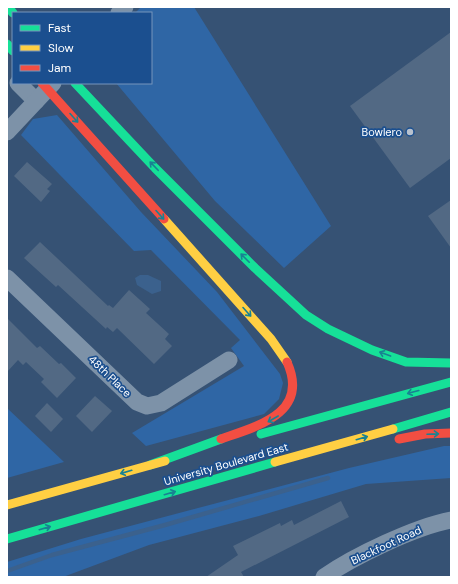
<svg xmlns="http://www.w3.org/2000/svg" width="458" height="584" font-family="'DM Sans',sans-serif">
<rect width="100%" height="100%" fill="#365274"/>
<g fill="#2f66a5">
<path d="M141 7H194L331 226 284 268 215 201 116 83H151V13H135Z"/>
<path d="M57 115 141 212 217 292 280 374 283 383 279 399 264 414 146 446 132 433 244 366 231 348 240 340 151 250 134 251 21 135 33 119Z"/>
<path d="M7 408 64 462 7 478Z"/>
<path d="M444 446H451V478L366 484 259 516 149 545 63 577H7V562L81 539 349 468Z"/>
</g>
<path fill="#3b618d" d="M140 275H148L161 281V291L152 294 137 285 135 278Z"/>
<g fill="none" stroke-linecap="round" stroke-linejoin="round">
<path stroke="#3b618d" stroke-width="4.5" d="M7 571 52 555 165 525 328 478"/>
</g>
<g fill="#526984">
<path d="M451 32V158L410 188 350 106Z"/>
<path d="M27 162 52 184 47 189 50 191 41 202 14 176Z"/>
<path d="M451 200V248L428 216Z"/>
<path d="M40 242 108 306 109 305 113 308 129 290 150 309 146 313 169 334 165 339 172 346 154 364 117 328 113 332 107 327 106 329 58 285 56 287 24 258Z"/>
<path d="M7 318 37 348 40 346 59 364 61 363 76 378 57 398 41 382 44 379 26 362 23 365 18 360 7 372Z"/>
<path d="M95 396 112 411 92 432 76 416Z"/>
<path d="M47 403 63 419 51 432 35 416Z"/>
<path d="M341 501 349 517 241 572 244 577H206L238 555 233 546 280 523 281 526 292 520 294 525Z"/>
</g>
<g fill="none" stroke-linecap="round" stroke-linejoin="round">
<g stroke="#7d92a8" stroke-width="17">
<path d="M119 13 125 7"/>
<path d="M18 83 36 101"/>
<path d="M7 132 53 83"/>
<path d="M7 278 137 402 147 406 161 403 229 360"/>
<path d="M324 577C354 556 415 527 451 520"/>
</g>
<g stroke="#16e098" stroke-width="9">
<path d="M8 7 13 13"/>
<path d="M7 44 13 51"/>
<path d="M75 83 155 168 255 268 306 315 328 329 372 350 406 362 451 363"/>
<path d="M393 429 451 412"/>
<path d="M261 434 451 382"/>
<path d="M150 465 221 439"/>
<path d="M7 539 275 462"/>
</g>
<g stroke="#ffcf43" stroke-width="9">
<path d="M164 219 271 339 287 362"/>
<path d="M275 462 393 429"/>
<path d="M7 505 165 461"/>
</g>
<g stroke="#f24e42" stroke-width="9">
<path d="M42 83 164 219"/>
<path d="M221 439C258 426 310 413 287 362"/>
<path d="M399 439 425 434 451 433"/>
</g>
</g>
<defs><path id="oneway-shaft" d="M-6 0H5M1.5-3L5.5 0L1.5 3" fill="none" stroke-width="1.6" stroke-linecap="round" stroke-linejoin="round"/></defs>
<g stroke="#198292">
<use href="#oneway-shaft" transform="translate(74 118) rotate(48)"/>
<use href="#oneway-shaft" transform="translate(154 166) rotate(-134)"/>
<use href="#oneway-shaft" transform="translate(160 215) rotate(48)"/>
<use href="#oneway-shaft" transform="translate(245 258) rotate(-135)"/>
<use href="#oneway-shaft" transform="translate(247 312) rotate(48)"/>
<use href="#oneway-shaft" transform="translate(385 354) rotate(-160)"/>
<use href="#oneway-shaft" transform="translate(413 392) rotate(165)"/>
<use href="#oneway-shaft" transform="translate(273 419) rotate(150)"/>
<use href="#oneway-shaft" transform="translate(433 434) rotate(-2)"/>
<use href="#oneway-shaft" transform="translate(362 438) rotate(-16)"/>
<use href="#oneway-shaft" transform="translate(126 472) rotate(164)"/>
<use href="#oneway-shaft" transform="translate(170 493) rotate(-16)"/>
<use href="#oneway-shaft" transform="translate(45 528) rotate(-16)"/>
</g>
<circle fill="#b9c2ce" stroke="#1b4f8f" stroke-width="1.5" cx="410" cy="132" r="4"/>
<g text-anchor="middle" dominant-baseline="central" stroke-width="3.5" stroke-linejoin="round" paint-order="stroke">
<g font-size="11" fill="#fff" stroke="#1b4f8f" text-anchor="end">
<text x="402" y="132">Bowlero</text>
</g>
<g font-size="11" fill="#fff" stroke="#1b4f8f">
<text transform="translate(110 376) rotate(44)">48th Place</text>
<text transform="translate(226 464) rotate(-16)">University Boulevard East</text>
<text transform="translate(386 545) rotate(-25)">Blackfoot Road</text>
</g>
</g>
<rect width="458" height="584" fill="none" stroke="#ffffff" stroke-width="16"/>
<rect x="12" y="12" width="140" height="72" fill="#1b4f8f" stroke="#7695bc"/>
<rect x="20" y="25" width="20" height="6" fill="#16e098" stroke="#7695bc"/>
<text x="48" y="32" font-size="12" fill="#ffffff">Fast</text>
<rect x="20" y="45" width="20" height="6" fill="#ffcf43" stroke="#7695bc"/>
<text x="48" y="52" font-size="12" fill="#ffffff">Slow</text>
<rect x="20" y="65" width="20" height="6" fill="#f24e42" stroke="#7695bc"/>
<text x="48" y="72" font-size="12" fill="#ffffff">Jam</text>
</svg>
